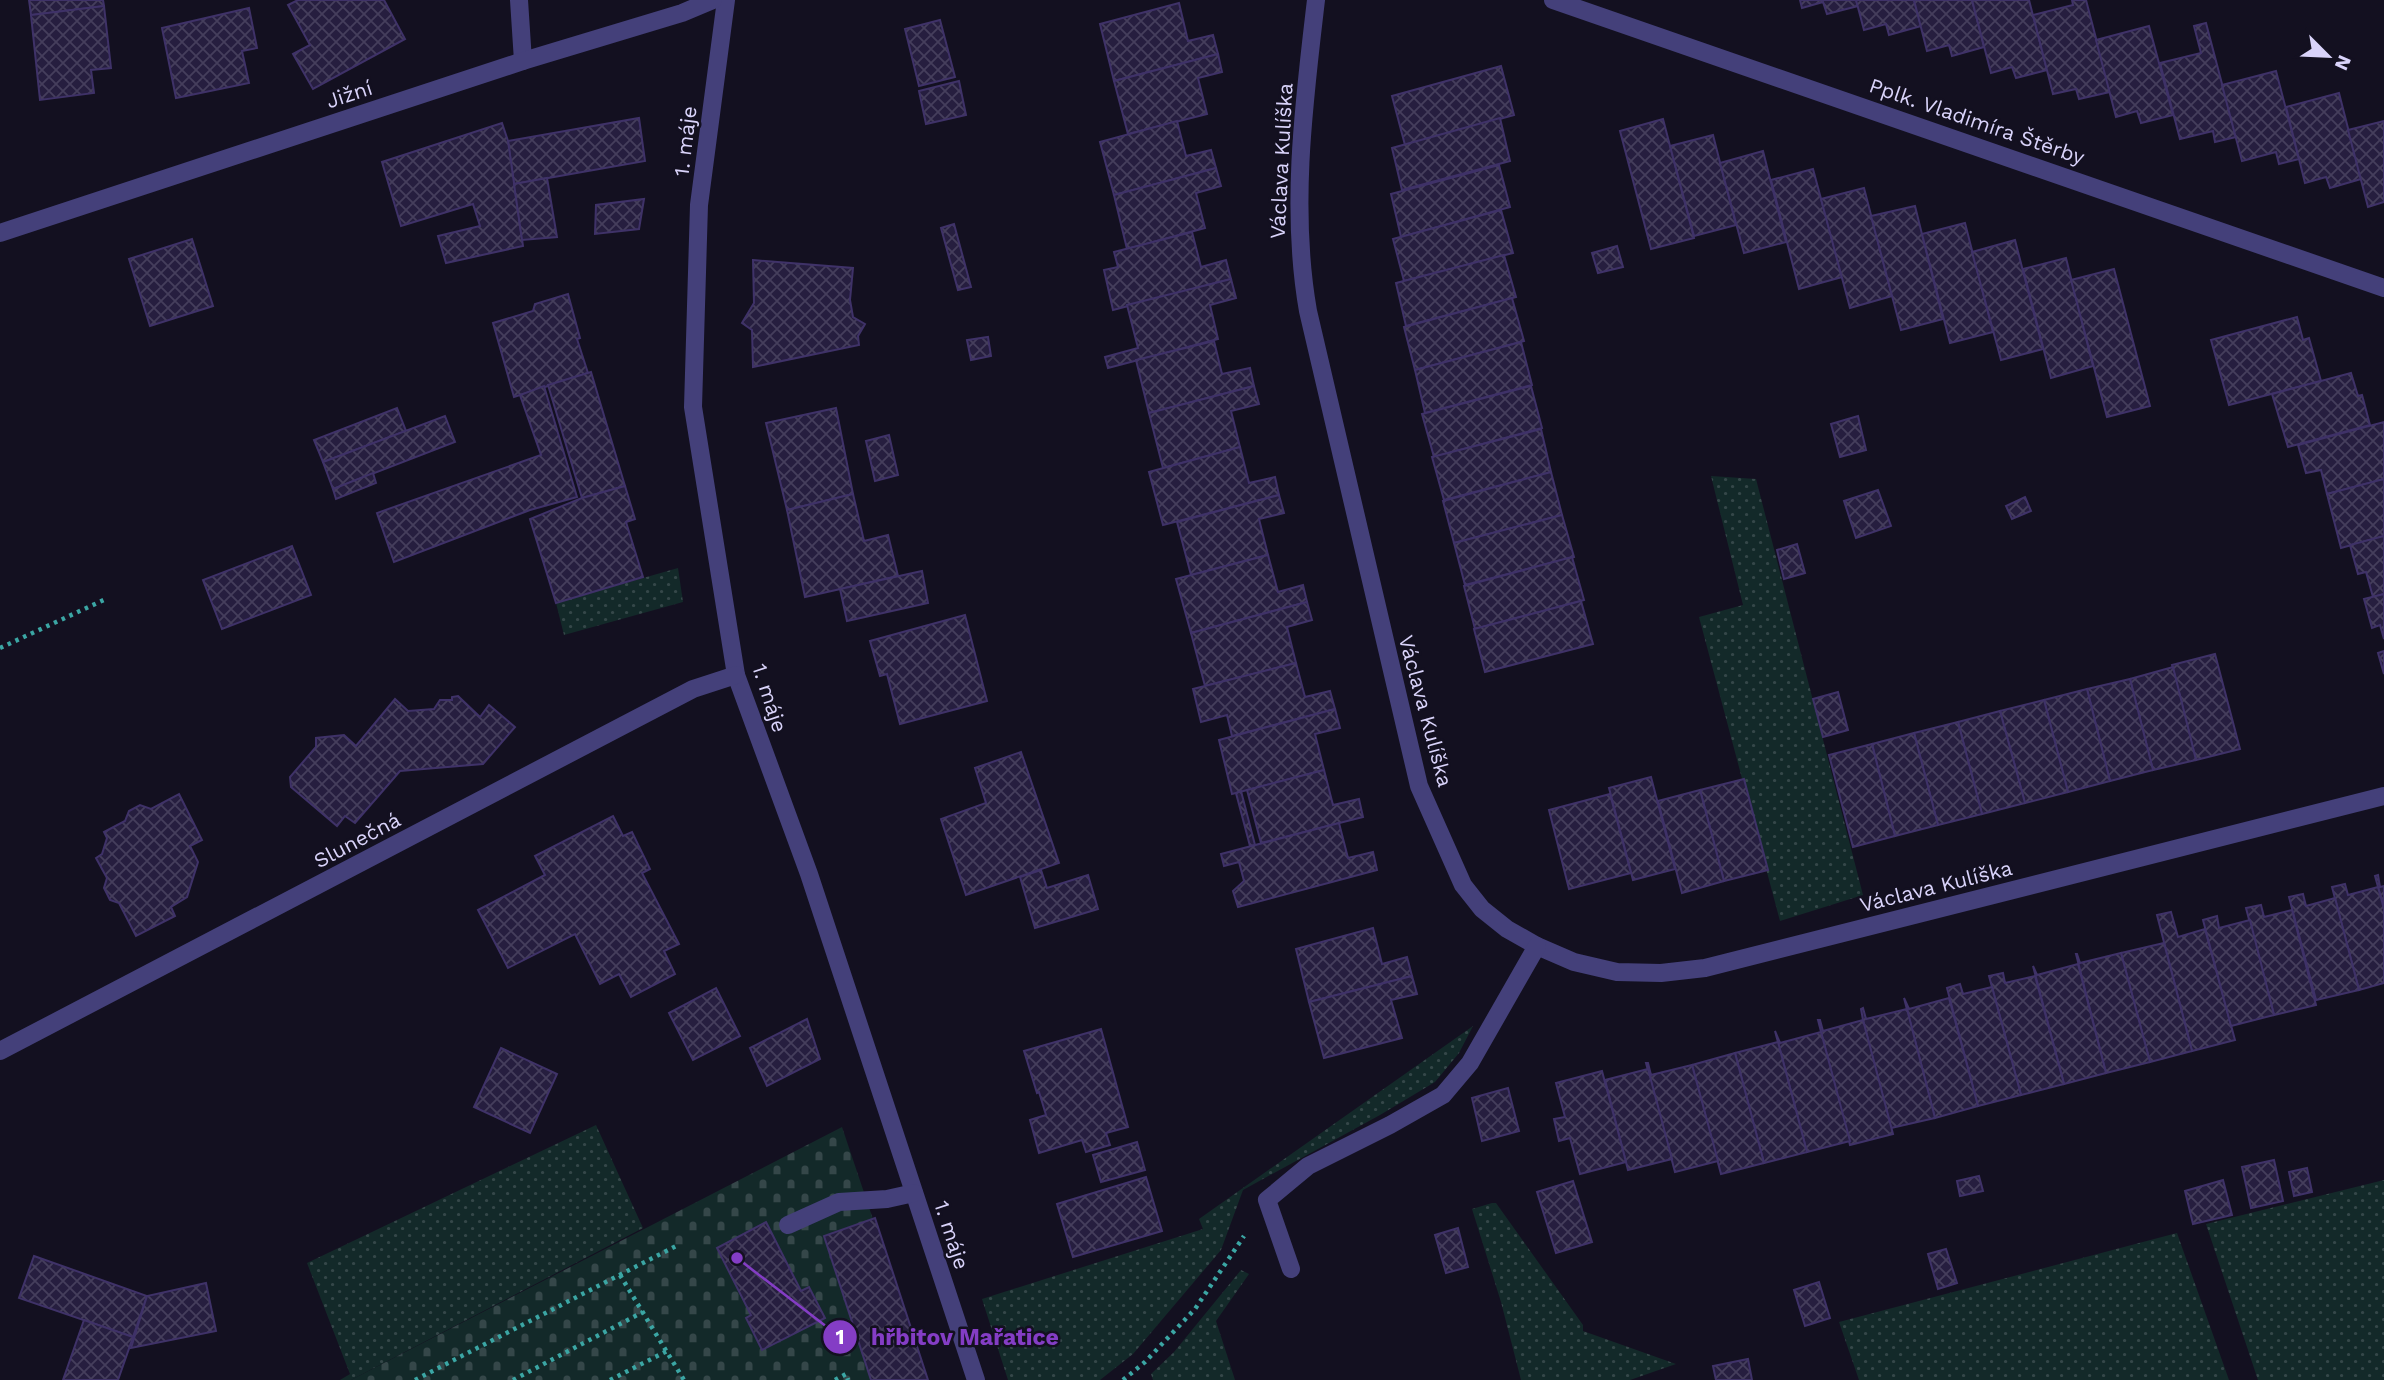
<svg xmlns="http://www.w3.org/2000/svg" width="2384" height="1380" font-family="'Work Sans',sans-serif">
<defs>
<pattern id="grass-dots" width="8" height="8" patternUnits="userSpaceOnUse" patternTransform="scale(1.75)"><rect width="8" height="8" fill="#132929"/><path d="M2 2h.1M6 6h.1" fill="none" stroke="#354749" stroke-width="1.8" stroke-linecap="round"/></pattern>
<pattern id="cemetery-stones" width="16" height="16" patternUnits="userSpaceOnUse" patternTransform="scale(1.75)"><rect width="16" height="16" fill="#132929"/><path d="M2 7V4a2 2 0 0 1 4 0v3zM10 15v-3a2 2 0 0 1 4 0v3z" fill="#354749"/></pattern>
<pattern id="building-cross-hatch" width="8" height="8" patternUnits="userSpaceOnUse" patternTransform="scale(1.75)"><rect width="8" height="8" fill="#261e3f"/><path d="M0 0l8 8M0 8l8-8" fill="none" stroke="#453e5c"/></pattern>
</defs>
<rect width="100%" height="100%" fill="#131020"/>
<g fill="url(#grass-dots)">
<path d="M1711 476 1756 479 1863 895 1780 921 1699 617 1743 605Z"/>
<path d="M678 568 683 602 564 635 556 603Z"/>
<path d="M1473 1026 1459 1053 1435 1082 1380 1115 1243 1190 1221 1250 1133 1354 1100 1380H1008L982 1299 1203 1229 1199 1219Z"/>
<path d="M596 1125 643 1228 351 1380H340L350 1374 307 1263Z"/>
<path d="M2384 1180V1380H2258L2206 1224Z"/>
<path d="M1492 1203H1496L1583 1325V1331L1676 1364 1630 1380H1521L1501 1302 1472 1209Z"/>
<path d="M2177 1233 2229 1380H1859L1839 1322Z"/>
<path d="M1241 1270 1249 1274 1216 1321 1235 1380H1153L1151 1374 1174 1352Z"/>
</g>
<path fill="url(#cemetery-stones)" d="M842 1127 927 1380H351Z"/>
<g fill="url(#building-cross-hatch)" stroke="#3f3268" stroke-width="2">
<path d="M29 0H103L104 6 31 15Z"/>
<path d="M298 0H384L405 39 313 89 293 54 310 45 288 5Z"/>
<path d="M1800 0H1856L1858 6 1827 14 1823 2 1802 8Z"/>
<path d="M1856 0H1914L1921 26 1889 35 1886 24 1864 30Z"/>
<path d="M1914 0H1972L1984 47 1952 56 1949 45 1927 51Z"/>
<path d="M1972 0H2029L2047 70 2016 78 2012 67 1991 73Z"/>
<path d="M2072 0H2086L2110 92 2079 99 2076 89 2053 94 2033 15 2073 5Z"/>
<path d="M1179 3 1188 41 1213 35 1218 54 1114 81 1100 24Z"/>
<path d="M104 6 111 68 91 70 94 93 40 100 31 15Z"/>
<path d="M249 8 257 48 242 51 249 83 176 98 162 28Z"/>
<path d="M940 20 955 77 919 86 905 29Z"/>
<path d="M2206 23 2236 137 2215 142 2213 131 2180 139 2160 63 2201 53 2194 26Z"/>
<path d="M2149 26 2173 115 2141 123 2137 111 2116 117 2096 40Z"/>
<path d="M1218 54 1222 72 1198 78 1207 114 1128 134 1114 81Z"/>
<path d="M1501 66 1514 115 1405 145 1392 96Z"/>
<path d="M2276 71 2299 159 2279 164 2276 152 2242 161 2222 85Z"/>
<path d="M959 81 966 115 926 124 919 91Z"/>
<path d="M2339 93 2361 179 2330 188 2326 177 2305 183 2286 107Z"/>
<path d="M639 118 645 161 514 184 508 141Z"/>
<path d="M1500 118 1510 161 1402 190 1392 148Z"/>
<path d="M1663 119 1694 238 1651 249 1620 131Z"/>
<path d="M1177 121 1186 156 1211 150 1216 168 1114 195 1100 142Z"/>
<path d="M2384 121V202L2368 207 2348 130Z"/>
<path d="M502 123 508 141 523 246 446 263 438 236 480 226 473 204 401 226 382 162Z"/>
<path d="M1713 135 1736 225 1694 236 1670 146Z"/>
<path d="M1763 151 1786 242 1744 253 1720 163Z"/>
<path d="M1499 165 1510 207 1401 237 1391 194Z"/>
<path d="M1216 168 1221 186 1196 193 1205 228 1127 249 1114 195Z"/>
<path d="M1813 169 1842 277 1799 289 1771 180Z"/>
<path d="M547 178 557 237 522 240 514 184Z"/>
<path d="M1864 188 1892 296 1850 308 1821 199Z"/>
<path d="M644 199 639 229 595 234 596 205Z"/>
<path d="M1915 206 1943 319 1901 330 1871 216Z"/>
<path d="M1501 210 1513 253 1404 281 1393 239Z"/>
<path d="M1965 223 1993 332 1950 343 1922 234Z"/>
<path d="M954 224 971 287 958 290 941 228Z"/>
<path d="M1192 232 1201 267 1226 260 1231 279 1113 310 1104 270 1118 267 1114 252Z"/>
<path d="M192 239 213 306 150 326 129 259Z"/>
<path d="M2015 240 2043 349 2001 360 1972 252Z"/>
<path d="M1617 246 1623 267 1598 273 1592 253Z"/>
<path d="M1504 255 1516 297 1406 326 1396 283Z"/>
<path d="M2066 258 2093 366 2051 378 2023 269Z"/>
<path d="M753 260 853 268 850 300 853 317 865 324 858 336 859 345 753 367 752 330 742 323 754 303Z"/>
<path d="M2114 269 2150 406 2107 417 2071 280Z"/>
<path d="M1231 279 1236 298 1210 305 1218 339 1108 368 1105 357 1138 348 1127 305Z"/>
<path d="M568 294 580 338 577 339 588 373 514 397 493 323 533 311 535 304Z"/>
<path d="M1512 298 1524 341 1415 370 1404 327Z"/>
<path d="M2297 317 2303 340 2309 338 2321 381 2229 405 2211 340Z"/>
<path d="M988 337 991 356 971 360 967 340Z"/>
<path d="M1214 341 1222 374 1250 368 1254 386 1149 413 1136 360Z"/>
<path d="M1521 342 1532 385 1425 413 1415 370Z"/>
<path d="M591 372 625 486 582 498 548 385Z"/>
<path d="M2351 373 2358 396 2362 395 2370 425 2288 447 2272 394Z"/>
<path d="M544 386 577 497 530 510 394 562 377 513 541 455 520 395Z"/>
<path d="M1254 386 1259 404 1231 411 1240 447 1163 468 1149 413Z"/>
<path d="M1531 386 1542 428 1434 457 1422 414Z"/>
<path d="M397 408 406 431 323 462 314 440Z"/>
<path d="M836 408 853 494 787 510 766 423Z"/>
<path d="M445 416 455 442 333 489 323 462Z"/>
<path d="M1858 416 1866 450 1840 457 1831 424Z"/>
<path d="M2384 422V479L2327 494 2321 470 2306 473 2298 445Z"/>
<path d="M1541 429 1551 472 1444 500 1432 457Z"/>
<path d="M889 435 898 475 875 481 866 441Z"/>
<path d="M1240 447 1249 483 1275 477 1279 495 1163 525 1149 472Z"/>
<path d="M1551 472 1562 515 1454 543 1443 501Z"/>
<path d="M373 473 376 483 336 499 333 489Z"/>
<path d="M2384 479V536L2341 548 2327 494Z"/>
<path d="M625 486 635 519 626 522 643 577 556 603 530 519 582 498Z"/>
<path d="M1878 490 1891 526 1856 538 1844 501Z"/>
<path d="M853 494 864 541 888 535 898 576 805 597 787 510Z"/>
<path d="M1279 495 1284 513 1259 519 1268 555 1191 575 1177 522Z"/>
<path d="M2025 497 2031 511 2012 519 2006 506Z"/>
<path d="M1562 515 1574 557 1465 585 1454 543Z"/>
<path d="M2384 536V594L2373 597 2366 572 2358 574 2350 545Z"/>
<path d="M1797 544 1805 573 1784 579 1777 550Z"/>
<path d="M292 546 311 595 222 629 203 580Z"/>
<path d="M1268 555 1278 592 1303 585 1307 602 1191 633 1176 579Z"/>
<path d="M1572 557 1584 600 1475 629 1464 586Z"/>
<path d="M922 571 928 603 847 621 840 589Z"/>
<path d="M2384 594V639L2380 625 2372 628 2364 599Z"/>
<path d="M1581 601 1593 644 1485 672 1474 629Z"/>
<path d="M1307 602 1312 620 1287 627 1296 663 1205 686 1191 633Z"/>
<path d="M965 615 987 701 900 724 887 674 880 676 870 641Z"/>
<path d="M2384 651V674L2378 653Z"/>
<path d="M2215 654 2240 749 2196 760 2172 665Z"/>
<path d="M1296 663 1305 697 1330 691 1335 709 1232 736 1227 715 1201 722 1193 689Z"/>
<path d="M2173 667 2196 760 2153 770 2130 679Z"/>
<path d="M2130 679 2153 770 2110 781 2087 689Z"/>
<path d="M2087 689 2110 781 2068 792 2044 700Z"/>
<path d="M1838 692 1848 730 1823 737 1813 699Z"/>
<path d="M458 696 480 717 489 705 515 727 483 764 400 771 355 823 345 816 337 826 291 787 290 777 316 747V738L344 735 356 746 395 699 408 711 434 709 440 700H452V697Z"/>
<path d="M2044 700 2068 792 2025 803 2000 711Z"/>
<path d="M1335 709 1340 728 1315 734 1324 770 1232 794 1219 740Z"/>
<path d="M2000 711 2025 803 1982 814 1958 722Z"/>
<path d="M1958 722 1982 814 1938 825 1914 733Z"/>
<path d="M1914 733 1938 825 1895 836 1872 744Z"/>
<path d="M1872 744 1895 836 1853 847 1829 755Z"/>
<path d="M1021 752 1059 863 966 895 941 819 986 803 975 768Z"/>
<path d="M1324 770 1333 805 1359 799 1363 817 1261 843 1247 790Z"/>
<path d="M1651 777 1675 869 1633 880 1609 788Z"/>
<path d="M1744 779 1768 870 1724 881 1700 790Z"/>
<path d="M1700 790 1724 881 1682 893 1658 801Z"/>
<path d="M1241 791 1255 845 1250 846 1236 793Z"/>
<path d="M179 794 202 840 190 846 198 862 187 897 171 907 175 916 136 936 119 903 110 900 104 888 107 878 96 858 102 854 107 838 104 832 125 821 129 811 140 805 151 809Z"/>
<path d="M1610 794 1631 873 1569 889 1549 810Z"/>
<path d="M613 816 623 836 632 832 650 869 642 873 679 944 664 951 675 974 631 997 619 974 600 984 575 934 508 968 478 910 545 875 535 856Z"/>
<path d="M1339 823 1348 858 1373 852 1377 870 1238 907 1233 891 1244 881 1239 862 1224 866 1221 854Z"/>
<path d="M1041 870 1047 888 1088 875 1098 909 1035 928 1020 877Z"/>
<path d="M2378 875 2380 887 2384 886V909L2375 876Z"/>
<path d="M2345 884 2348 895 2378 887 2384 909V983L2359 990 2332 887Z"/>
<path d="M2303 894 2306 906 2335 898 2359 990 2316 1000 2289 897Z"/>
<path d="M2261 905 2264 917 2292 910 2316 1005 2274 1015 2246 908Z"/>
<path d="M2171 912 2178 937 2205 929 2235 1040 2192 1051 2157 915Z"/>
<path d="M2217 916 2219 928 2250 920 2274 1015 2231 1026 2203 920Z"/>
<path d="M1373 928 1382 964 1407 957 1412 976 1309 1002 1296 949Z"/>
<path d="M2164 943 2192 1051 2150 1062 2121 953Z"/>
<path d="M2121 953 2150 1062 2106 1073 2076 954H2077L2080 963Z"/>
<path d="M2078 964 2106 1073 2064 1084 2033 966 2037 975Z"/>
<path d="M2003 973 2005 983 2035 976 2064 1084 2021 1095 1989 976Z"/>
<path d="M1412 976 1417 994 1391 1000 1402 1038 1324 1058 1309 1002Z"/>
<path d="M1960 984 1963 994 1992 987 2021 1095 1978 1106 1947 988Z"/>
<path d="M716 988 740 1036 693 1060 669 1013Z"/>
<path d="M1904 998 1909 1009 1949 998 1978 1106 1935 1118Z"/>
<path d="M1863 1008 1866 1019 1907 1009 1935 1118 1891 1128 1863 1020 1861 1009Z"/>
<path d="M807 1019 820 1059 767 1086 750 1048Z"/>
<path d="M1818 1020H1820L1823 1031 1863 1020 1893 1134 1850 1145Z"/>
<path d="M1101 1029 1128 1127 1106 1133 1110 1145 1086 1152 1082 1140 1039 1153 1030 1120 1046 1115 1039 1092 1037 1093 1024 1051Z"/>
<path d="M1775 1031 1780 1043 1821 1032 1850 1141 1807 1152Z"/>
<path d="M1778 1042 1807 1152 1764 1163 1735 1053Z"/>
<path d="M501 1048 557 1074 530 1133 474 1107Z"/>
<path d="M1735 1053 1764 1163 1721 1174 1692 1065Z"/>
<path d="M1646 1063H1648L1651 1075 1692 1065 1718 1161 1675 1172Z"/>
<path d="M1648 1069 1672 1159 1628 1170 1605 1080Z"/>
<path d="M1602 1071 1626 1162 1580 1174 1570 1138 1559 1141 1554 1119 1565 1117 1556 1083Z"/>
<path d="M1508 1088 1519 1131 1482 1141 1472 1098Z"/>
<path d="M1137 1142 1145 1170 1101 1182 1093 1155Z"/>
<path d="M2274 1160 2283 1201 2251 1208 2242 1167Z"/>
<path d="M2307 1168 2312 1192 2294 1196 2289 1172Z"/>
<path d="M1979 1176 1983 1191 1960 1196 1957 1181Z"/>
<path d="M1146 1177 1162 1231 1073 1257 1057 1204Z"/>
<path d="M2223 1180 2232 1215 2193 1224 2185 1191Z"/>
<path d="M1573 1181 1592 1242 1556 1253 1537 1192Z"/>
<path d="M875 1218 928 1380H871L824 1236Z"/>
<path d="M766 1222 801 1291 809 1287 825 1318 762 1350 746 1318 751 1315 717 1248Z"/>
<path d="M1458 1228 1468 1267 1446 1273 1435 1235Z"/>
<path d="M1946 1249 1957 1283 1938 1289 1928 1254Z"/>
<path d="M34 1256 147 1296 133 1337 19 1298Z"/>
<path d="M1819 1282 1830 1318 1805 1326 1794 1290Z"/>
<path d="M206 1283 216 1331 131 1348 147 1296Z"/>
<path d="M84 1320 133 1337 118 1380H63Z"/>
<path d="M1748 1359 1752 1380H1716L1713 1366Z"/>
</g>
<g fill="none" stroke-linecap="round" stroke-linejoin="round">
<g stroke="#3ba6a4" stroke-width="4.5" stroke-dasharray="3.5 5" stroke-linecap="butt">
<path d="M0 648 108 598"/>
<path d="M620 1275 684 1380"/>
<path d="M415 1380 678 1245"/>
<path d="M513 1380 643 1312"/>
<path d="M610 1380 667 1351"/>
<path d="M835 1380 846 1374 848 1380"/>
<path d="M1123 1380 1145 1362 1195 1309 1244 1236"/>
</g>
<g stroke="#44407a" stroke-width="18">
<path d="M519 0 523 61"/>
<path d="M726 0 699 205 693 407 736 675 809 874 976 1380"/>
<path d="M1316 0C1304 102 1290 209 1308 311L1419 786 1463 885 1482 909 1507 929 1537 946 1574 962 1617 972 1661 973 1705 968 2384 796"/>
<path d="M1553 0 2384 288"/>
<path d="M0 233 523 61 682 13 713 0"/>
<path d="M0 1051 693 689 736 675"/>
<path d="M788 1225 839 1202 887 1199 914 1193"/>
<path d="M1291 1269 1267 1200 1308 1166 1390 1125 1443 1095 1470 1063 1537 946"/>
</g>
</g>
<g text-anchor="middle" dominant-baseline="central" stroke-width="5" stroke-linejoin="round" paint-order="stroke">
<g font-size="21" fill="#d9d3fa" stroke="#131020">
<text transform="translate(349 94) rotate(-18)">Jižní</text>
<text transform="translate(1977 121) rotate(19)">Pplk. Vladimíra Štěrby</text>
<text transform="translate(685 141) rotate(-83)">1. máje</text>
<text transform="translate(1281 161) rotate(-87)">Václava Kulíška</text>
<text transform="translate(770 698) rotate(72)">1. máje</text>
<text transform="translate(1426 711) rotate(75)">Václava Kulíška</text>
<text transform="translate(357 840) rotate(-28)">Slunečná</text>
<text transform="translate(1936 886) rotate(-14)">Václava Kulíška</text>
<text transform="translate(952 1235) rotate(72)">1. máje</text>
</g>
</g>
<path fill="none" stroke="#843dc5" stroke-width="2.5" d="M737 1258L840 1337"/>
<g fill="#843dc5" stroke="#131020" stroke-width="2.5">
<circle cx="737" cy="1258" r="7"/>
<circle cx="840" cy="1337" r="18"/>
</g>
<g font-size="21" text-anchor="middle" font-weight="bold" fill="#fff">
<text x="840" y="1344">1</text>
</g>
<g font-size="23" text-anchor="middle" font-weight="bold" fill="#843dc5" stroke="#131020" stroke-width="5" stroke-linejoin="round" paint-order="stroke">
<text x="965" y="1345">hřbitov Mařatice</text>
</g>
<g transform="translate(2328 56) rotate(114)" stroke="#131020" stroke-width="5" paint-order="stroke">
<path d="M0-5L12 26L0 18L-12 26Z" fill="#d9d3fa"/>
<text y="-10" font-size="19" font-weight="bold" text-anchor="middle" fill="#d9d3fa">N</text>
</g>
</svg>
